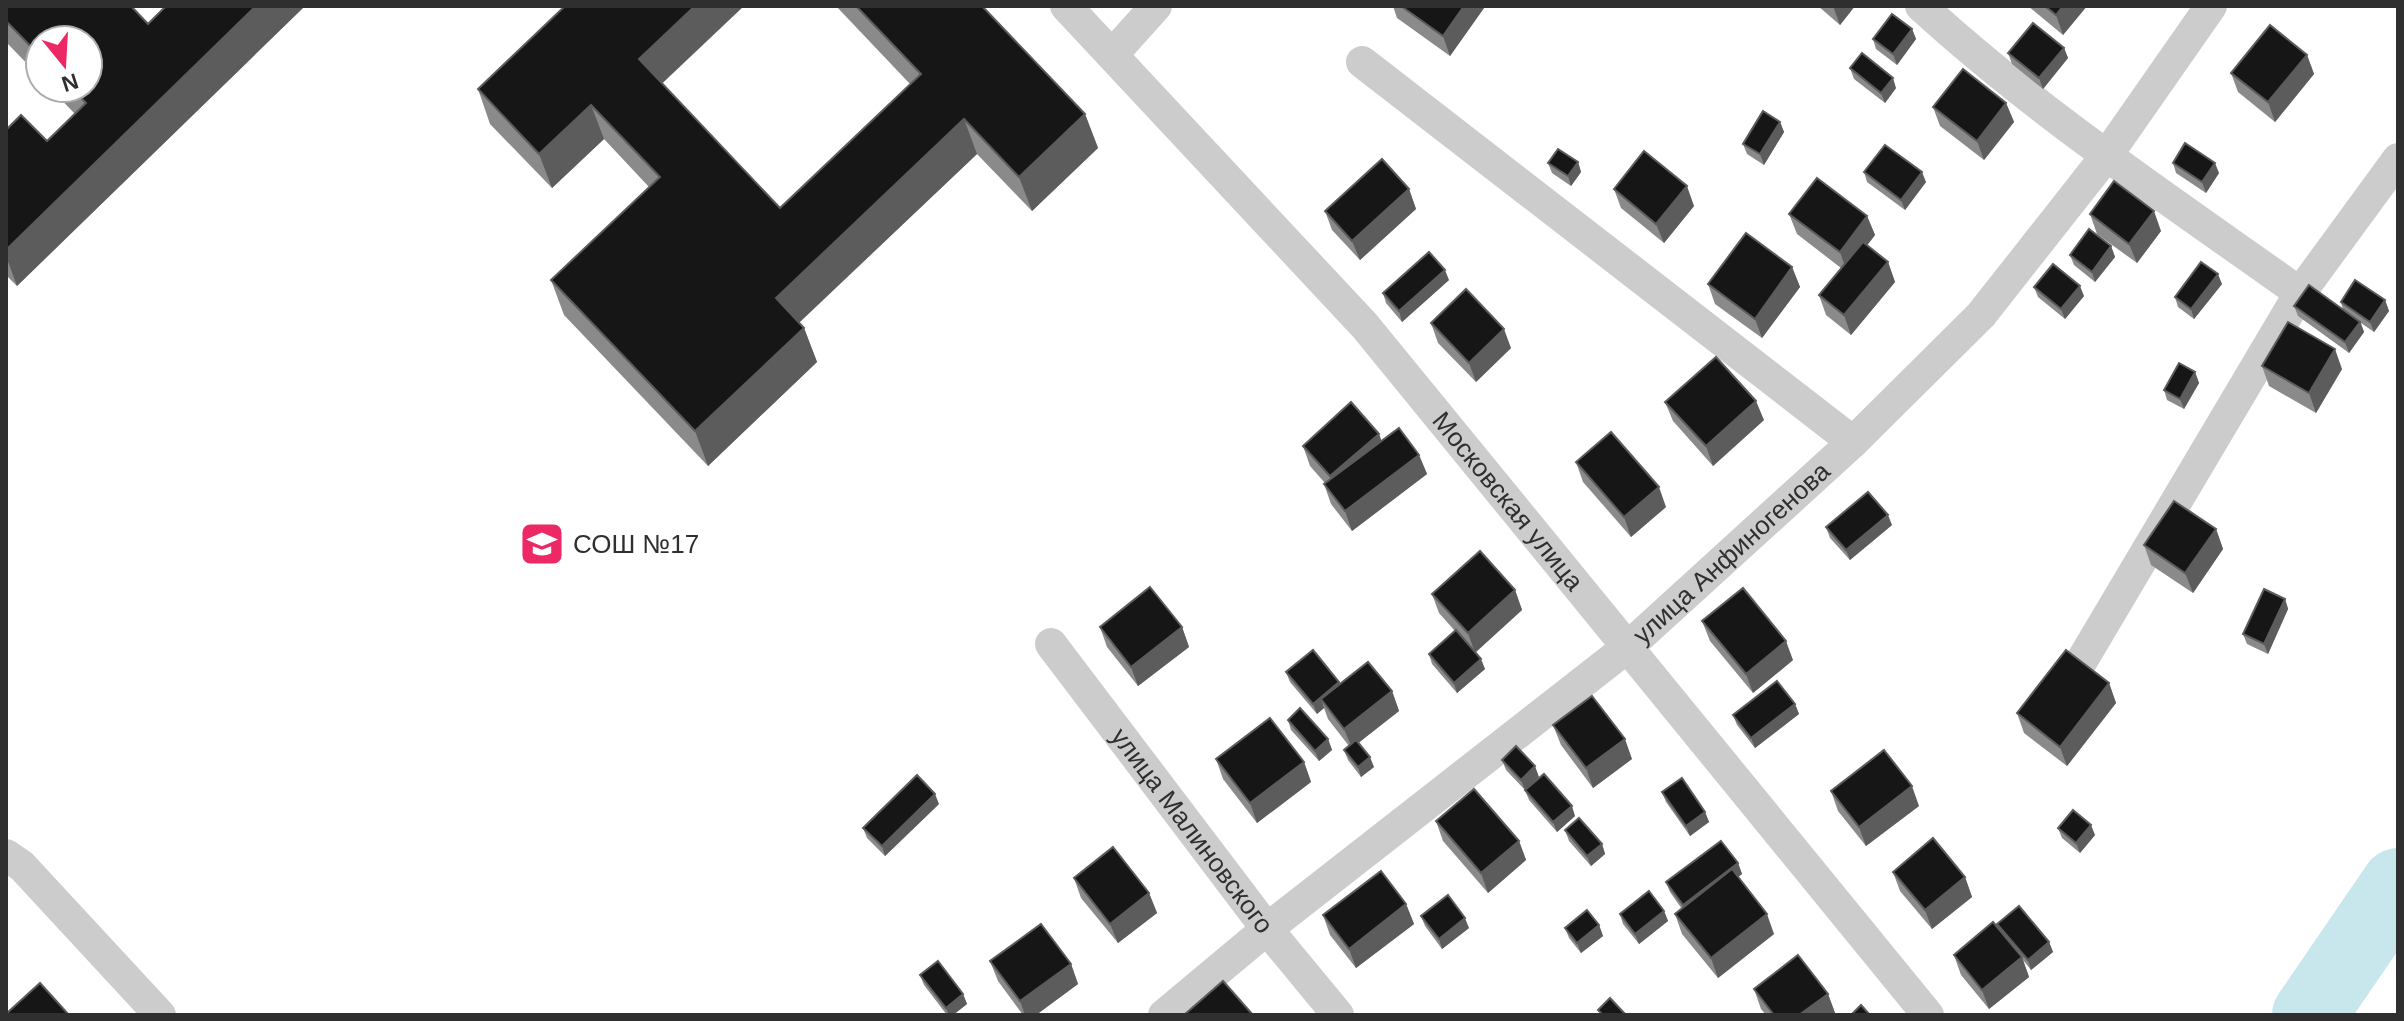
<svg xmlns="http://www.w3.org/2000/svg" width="2404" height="1021" font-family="Helvetica,sans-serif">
<rect width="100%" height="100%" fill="#fff"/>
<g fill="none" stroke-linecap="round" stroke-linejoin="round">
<path stroke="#c7e7ed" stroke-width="74" d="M2309 1015 2398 885"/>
<g stroke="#ccc" stroke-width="32">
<path id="s1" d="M1066 6 1365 326 1928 1015"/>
<path d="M1921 6C2038 113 2171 201 2300 293"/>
<path d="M1112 55 1156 6"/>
<path d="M1362 62 1853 442"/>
<path id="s2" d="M1051 644 1267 929 1338 1015"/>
<path d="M2078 667 2300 293 2398 159"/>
<path d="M6 855 22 866 160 1015"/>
<path id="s3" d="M1164 1015 1267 929 1629 646 1853 442 1981 315 2107 155 2211 6"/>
</g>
</g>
<g fill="#8a8a8a">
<path d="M6 6 148 24 166 6H305L17 286 6 275V130L47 141 75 114 50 88H88L40 40V77L6 42Z"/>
<path d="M836 6H982L1085 114 1098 148 1032 211 977 154 799 323 804 328 817 362 708 466 564 315 551 280 649 187 604 139 552 188 490 124 478 89 662 84 780 208 910 84Z"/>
<path d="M1393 6H1483L1484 8 1450 56 1397 18Z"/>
<path d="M1818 6H1855L1840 25Z"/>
<path d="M2028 6H2087L2063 35Z"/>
<path d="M1912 29 1916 39 1897 65 1876 49 1873 39Z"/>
<path d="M2064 48 2068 58 2043 89 2012 64 2008 53Z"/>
<path d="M2307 55 2314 74 2275 122 2238 92 2231 73Z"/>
<path d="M1850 68 1896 88 1885 103 1854 79Z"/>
<path d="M2006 103 2014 122 1984 160 1940 126 1933 107Z"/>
<path d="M1780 122 1784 132 1764 165 1747 154 1743 144Z"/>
<path d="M1578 162 1581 172 1571 186 1552 173 1548 163Z"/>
<path d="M2173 163 2219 173 2206 193 2176 173Z"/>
<path d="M1864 172 1926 182 1905 210 1867 182Z"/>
<path d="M1409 189 1416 209 1360 260 1332 230 1325 211Z"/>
<path d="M1614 189 1694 206 1664 243 1621 208Z"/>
<path d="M1789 214 1867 216 1875 235 1867 245 1888 262 1895 282 1851 335 1826 315 1819 295 1841 268 1797 234Z"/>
<path d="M2090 214 2161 231 2137 263 2097 234Z"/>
<path d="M2111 246 2115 257 2095 282 2074 265 2070 255Z"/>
<path d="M1792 267 1800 287 1762 338 1715 304 1708 284Z"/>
<path d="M1449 280 1402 322 1386 303 1383 293Z"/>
<path d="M2222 284 2194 319 2178 307 2175 297Z"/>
<path d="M2034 287 2084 296 2065 319 2038 297Z"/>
<path d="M2385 300 2389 311 2374 332 2361 323 2364 332 2349 353 2298 316 2294 306 2343 310 2341 302Z"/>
<path d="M1431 323 1511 348 1476 382 1438 343Z"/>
<path d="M2262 366 2342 369 2316 413 2269 386Z"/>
<path d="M2195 372 2199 383 2184 409 2167 400 2164 390Z"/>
<path d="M1665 402 1764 420 1713 466 1673 421Z"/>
<path d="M1379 434 1381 441 1419 455 1427 474 1352 531 1331 504 1324 484 1325 483 1310 466 1303 446Z"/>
<path d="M1576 462 1666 507 1631 537 1583 482Z"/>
<path d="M1892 525 1850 560 1830 538 1826 527Z"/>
<path d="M2216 529 2223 549 2193 593 2151 565 2144 545Z"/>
<path d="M1515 590 1522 610 1475 652 1485 669 1457 693 1432 664 1429 654 1455 631 1439 613 1432 594Z"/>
<path d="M2285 599 2288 609 2268 654 2247 644 2243 634Z"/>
<path d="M1702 621 1793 660 1753 693 1710 641Z"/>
<path d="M1100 627H1182L1189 647 1138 686 1107 647Z"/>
<path d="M1286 672 1339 682 1340 684 1392 691 1399 711 1358 743 1374 767 1361 777 1348 760 1344 750 1349 746 1328 719 1324 708 1317 714 1290 682Z"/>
<path d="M2109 683 2116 703 2067 766 2024 733 2017 713Z"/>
<path d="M1795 704 1799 714 1755 748 1737 725 1733 715Z"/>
<path d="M1288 720 1328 739 1332 750 1319 761 1291 730Z"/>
<path d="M1553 725 1632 759 1593 788 1561 745Z"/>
<path d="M1216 759 1304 762 1311 782 1257 823 1223 779Z"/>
<path d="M1502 760 1539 777 1525 790 1506 770Z"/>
<path d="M1525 790 1575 816 1557 832 1529 800Z"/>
<path d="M1831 791 1919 806 1866 846 1838 811Z"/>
<path d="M1662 792 1705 812 1709 822 1690 836 1666 802Z"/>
<path d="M939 804 885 856 867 838 863 828Z"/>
<path d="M1436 821 1519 841 1526 860 1488 893 1443 841Z"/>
<path d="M2058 828 2095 835 2080 853 2062 838Z"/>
<path d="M1565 830 1602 844 1605 854 1591 866 1569 841Z"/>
<path d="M1738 863 1742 874 1738 877 1774 934 1718 978 1682 934 1675 914 1682 909 1670 892 1666 882Z"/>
<path d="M1893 872 1965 877 1972 897 1932 929 1900 891Z"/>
<path d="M1074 878 1149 893 1157 913 1118 943 1081 898Z"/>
<path d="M1406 904 1414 924 1356 968 1330 935 1323 915Z"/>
<path d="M1664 911 1668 921 1639 944 1623 924 1620 914Z"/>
<path d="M1421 916 1469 928 1442 949 1425 926Z"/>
<path d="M1997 924 2049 942 2053 952 2031 970 2023 960 2029 977 1989 1009 1961 975 1954 955 1999 930Z"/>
<path d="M1599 925 1603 936 1581 953 1569 938 1565 928Z"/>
<path d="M990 961 1071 964 1078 984 1036 1015H1023L998 981Z"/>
<path d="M920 975 963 994 967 1004 953 1015H947L924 985Z"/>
<path d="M1754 989 1828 994 1835 1013 1833 1015H1766L1761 1009Z"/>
</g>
<g fill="#5c5c5c">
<path d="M256 6H305L17 286 6 256V250Z"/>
<path d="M695 6H744L651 94 639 59Z"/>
<path d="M1464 6H1483L1484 8 1450 56 1443 36Z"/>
<path d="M1833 6H1855L1840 25Z"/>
<path d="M2063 6H2087L2063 35 2056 15Z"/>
<path d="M1912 29 1916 39 1897 65 1893 54Z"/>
<path d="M2064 48 2068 58 2043 89 2039 78Z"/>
<path d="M2307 55 2314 74 2275 122 2268 102Z"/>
<path d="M1893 78 1896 88 1885 103 1881 93Z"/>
<path d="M2006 103 2014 122 1984 160 1977 141Z"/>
<path d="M591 105 604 139 552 188 539 154Z"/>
<path d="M1085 114 1098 148 1032 211 1019 177Z"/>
<path d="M964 119 977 154 788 333 776 298Z"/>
<path d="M1780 122 1784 132 1764 165 1760 154Z"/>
<path d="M1578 162 1581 172 1571 186 1568 176Z"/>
<path d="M2215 163 2219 173 2206 193 2202 182Z"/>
<path d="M1922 172 1926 182 1905 210 1901 200Z"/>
<path d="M1687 186 1694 206 1664 243 1656 224Z"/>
<path d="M1409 189 1416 209 1360 260 1352 241Z"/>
<path d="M2154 211 2161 231 2137 263 2129 244Z"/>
<path d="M1867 216 1875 235 1847 272 1840 252Z"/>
<path d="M2111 246 2115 257 2095 282 2092 272Z"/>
<path d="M1888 262 1895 282 1851 335 1844 315Z"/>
<path d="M1792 267 1800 287 1762 338 1755 319Z"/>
<path d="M1445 270 1449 280 1402 322 1399 311Z"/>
<path d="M2218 274 2222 284 2194 319 2191 309Z"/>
<path d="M2080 286 2084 296 2065 319 2061 309Z"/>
<path d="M2385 300 2389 311 2374 332 2370 322Z"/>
<path d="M2360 322 2364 332 2349 353 2345 342Z"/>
<path d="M804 328 817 362 708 466 695 431Z"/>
<path d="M1504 329 1511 348 1476 382 1469 363Z"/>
<path d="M2335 349 2342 369 2316 413 2309 393Z"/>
<path d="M2195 372 2199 383 2184 409 2180 399Z"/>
<path d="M1756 401 1764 420 1713 466 1706 446Z"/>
<path d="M1379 434 1386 453 1337 496 1330 476Z"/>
<path d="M1419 455 1427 474 1352 531 1345 511Z"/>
<path d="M1659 487 1666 507 1631 537 1624 517Z"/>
<path d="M1888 515 1892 525 1850 560 1846 550Z"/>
<path d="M2216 529 2223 549 2193 593 2185 573Z"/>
<path d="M1515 590 1522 610 1475 653 1468 633Z"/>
<path d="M2285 599 2288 609 2268 654 2264 644Z"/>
<path d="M1182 627 1189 647 1138 686 1131 667Z"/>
<path d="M1786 641 1793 660 1753 693 1746 674Z"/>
<path d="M1481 659 1485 669 1457 693 1454 683Z"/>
<path d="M1339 682 1343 692 1321 699 1324 708 1317 714 1313 704Z"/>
<path d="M2109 683 2116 703 2067 766 2060 747Z"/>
<path d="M1392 691 1399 711 1352 748 1344 729Z"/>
<path d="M1795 704 1799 714 1755 748 1751 738Z"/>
<path d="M1328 739 1332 750 1319 761 1315 751Z"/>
<path d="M1625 739 1632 759 1593 788 1586 768Z"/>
<path d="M1370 757 1374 767 1361 777 1358 767Z"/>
<path d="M1304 762 1311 782 1257 823 1250 803Z"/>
<path d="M1535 766 1539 777 1525 790 1521 780Z"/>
<path d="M1912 786 1919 806 1866 846 1859 827Z"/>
<path d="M935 794 939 804 885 856 882 846Z"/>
<path d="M1572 806 1575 816 1557 832 1553 822Z"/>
<path d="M1705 812 1709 822 1690 836 1686 826Z"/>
<path d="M2091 825 2095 835 2080 853 2076 843Z"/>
<path d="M1519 841 1526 860 1488 893 1481 873Z"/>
<path d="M1602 844 1605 854 1591 866 1587 856Z"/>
<path d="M1738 863 1742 874 1686 915 1683 905Z"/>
<path d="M1965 877 1972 897 1932 929 1925 910Z"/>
<path d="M1149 893 1157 913 1118 943 1110 924Z"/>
<path d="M1406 904 1414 924 1356 968 1349 949Z"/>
<path d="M1664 911 1668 921 1639 944 1635 934Z"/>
<path d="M1767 914 1774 934 1718 978 1711 958Z"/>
<path d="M1465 918 1469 928 1442 949 1439 939Z"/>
<path d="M1599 925 1603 936 1581 953 1577 943Z"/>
<path d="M2049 942 2053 952 2031 970 2028 960Z"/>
<path d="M2022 957 2029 977 1989 1009 1982 990Z"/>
<path d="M1071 964 1078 984 1036 1015H1025L1020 1001Z"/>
<path d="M963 994 967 1004 953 1015H949L946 1008Z"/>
<path d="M1828 994 1835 1013 1833 1015H1799Z"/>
</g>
<g fill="#161616" stroke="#5c5c5c" stroke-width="2">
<path d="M6 6H131L148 24 166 6H256L6 250V130L21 115 47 141 86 103 72 88H88V40H40V56L6 21Z"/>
<path d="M565 6H695L639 59 780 208 921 74 856 6H982L1085 114 1019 177 964 119 776 298 804 328 695 431 551 280 660 177 591 105 539 154 478 89Z"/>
<path d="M1401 6H1464L1443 36Z"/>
<path d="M2045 6H2063L2056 15Z"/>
<path d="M1892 14 1912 29 1893 54 1873 39Z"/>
<path d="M2033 23 2064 48 2039 78 2008 53Z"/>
<path d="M2270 25 2307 55 2268 102 2231 73Z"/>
<path d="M1862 53 1893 78 1881 93 1850 68Z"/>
<path d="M1963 69 2006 103 1977 141 1933 107Z"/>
<path d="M1763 111 1780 122 1760 154 1743 144Z"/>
<path d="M2185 143 2215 163 2202 182 2173 163Z"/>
<path d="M1885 145 1922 172 1901 200 1864 172Z"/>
<path d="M1558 149 1578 162 1568 176 1548 163Z"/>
<path d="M1644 151 1687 186 1656 224 1614 189Z"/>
<path d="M1382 159 1409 189 1352 241 1325 211Z"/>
<path d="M1817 178 1867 216 1840 252 1789 214Z"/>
<path d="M2114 181 2154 211 2129 244 2090 214Z"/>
<path d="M2089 229 2111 246 2092 272 2070 255Z"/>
<path d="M1746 233 1792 267 1755 319 1708 284Z"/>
<path d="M1863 242 1888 262 1844 315 1819 295Z"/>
<path d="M1429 252 1445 270 1399 311 1383 293Z"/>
<path d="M2201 262 2218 274 2191 309 2175 297Z"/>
<path d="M2053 264 2080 286 2061 309 2034 287Z"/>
<path d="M2355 280 2385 300 2370 322 2341 302Z"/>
<path d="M2309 285 2360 322 2345 342 2294 306Z"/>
<path d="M1466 289 1504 329 1469 363 1431 323Z"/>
<path d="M2288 322 2335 349 2309 393 2262 366Z"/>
<path d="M1716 357 1756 401 1706 446 1665 402Z"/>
<path d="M2179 363 2195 372 2180 399 2164 390Z"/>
<path d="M1351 402 1379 434 1330 476 1303 446Z"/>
<path d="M1399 428 1419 455 1345 511 1324 484Z"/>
<path d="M1611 432 1659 487 1624 517 1576 462Z"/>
<path d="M1868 492 1888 515 1846 550 1826 527Z"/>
<path d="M2174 501 2216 529 2185 573 2144 545Z"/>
<path d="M1480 551 1515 590 1468 633 1432 594Z"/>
<path d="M1150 587 1182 627 1131 667 1100 627Z"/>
<path d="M1743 588 1786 641 1746 674 1702 621Z"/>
<path d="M2264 589 2285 599 2264 644 2243 634Z"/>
<path d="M1456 630 1481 659 1454 683 1429 654Z"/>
<path d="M1313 650 1339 682 1313 704 1286 672Z"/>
<path d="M2066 650 2109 683 2060 747 2017 713Z"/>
<path d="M1368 662 1392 691 1344 729 1321 699Z"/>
<path d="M1777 681 1795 704 1751 738 1733 715Z"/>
<path d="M1592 696 1625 739 1586 768 1553 725Z"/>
<path d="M1300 708 1328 739 1315 751 1288 720Z"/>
<path d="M1270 718 1304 762 1250 803 1216 759Z"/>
<path d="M1356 740 1370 757 1358 767 1344 750Z"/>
<path d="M1516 746 1535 766 1521 780 1502 760Z"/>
<path d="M1884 750 1912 786 1859 827 1831 791Z"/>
<path d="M1544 774 1572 806 1553 822 1525 790Z"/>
<path d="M917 775 935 794 882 846 863 828Z"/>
<path d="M1682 778 1705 812 1686 826 1662 792Z"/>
<path d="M1474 789 1519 841 1481 873 1436 821Z"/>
<path d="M2073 810 2091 825 2076 843 2058 828Z"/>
<path d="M1579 818 1602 844 1587 856 1565 830Z"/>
<path d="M1933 838 1965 877 1925 910 1893 872Z"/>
<path d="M1721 841 1738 863 1683 905 1666 882Z"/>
<path d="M1113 847 1149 893 1110 924 1074 878Z"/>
<path d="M1732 869 1767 914 1711 958 1675 914Z"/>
<path d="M1381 871 1406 904 1349 949 1323 915Z"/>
<path d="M1649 891 1664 911 1635 934 1620 914Z"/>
<path d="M1448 895 1465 918 1439 939 1421 916Z"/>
<path d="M2019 906 2049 942 2028 960 1997 924Z"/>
<path d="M1587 910 1599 925 1577 943 1565 928Z"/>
<path d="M1993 922 2022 957 1982 990 1954 955Z"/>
<path d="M1041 924 1071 964 1020 1001 990 961Z"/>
<path d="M1798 955 1828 994 1799 1015H1774L1754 989Z"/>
<path d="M938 961 963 994 946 1008 920 975Z"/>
<path d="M1223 981 1253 1015H1184Z"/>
<path d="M40 983 69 1015H6V1014Z"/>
<path d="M1610 998 1626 1015H1603L1598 1010Z"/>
<path d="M1861 1005 1870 1015H1851Z"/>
</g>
<defs>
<g id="school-square" transform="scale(2.3)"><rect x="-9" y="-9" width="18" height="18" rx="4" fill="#ed2965" stroke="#fff"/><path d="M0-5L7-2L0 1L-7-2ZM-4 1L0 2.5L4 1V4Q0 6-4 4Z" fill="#fff"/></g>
</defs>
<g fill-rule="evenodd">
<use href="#school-square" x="542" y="544"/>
</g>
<g text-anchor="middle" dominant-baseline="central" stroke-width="8" stroke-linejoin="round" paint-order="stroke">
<g font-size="26" fill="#2f2f2f" stroke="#fff">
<text stroke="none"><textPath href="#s1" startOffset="664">Московская улица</textPath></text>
<text stroke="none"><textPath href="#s3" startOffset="732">улица Анфиногенова</textPath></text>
<text stroke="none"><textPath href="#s2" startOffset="234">улица Малиновского</textPath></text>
</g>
<g font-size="26" fill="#2f2f2f" stroke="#fff" text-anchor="start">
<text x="573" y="544">СОШ №17</text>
</g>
</g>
<rect width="2404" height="1021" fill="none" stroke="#2f2f2f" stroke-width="16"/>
<g transform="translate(64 64) rotate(162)"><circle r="38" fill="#ffffff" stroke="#acacac" stroke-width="2"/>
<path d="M0-6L14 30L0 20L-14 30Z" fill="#ed2965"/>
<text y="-12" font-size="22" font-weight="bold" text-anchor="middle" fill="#2f2f2f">N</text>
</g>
</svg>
